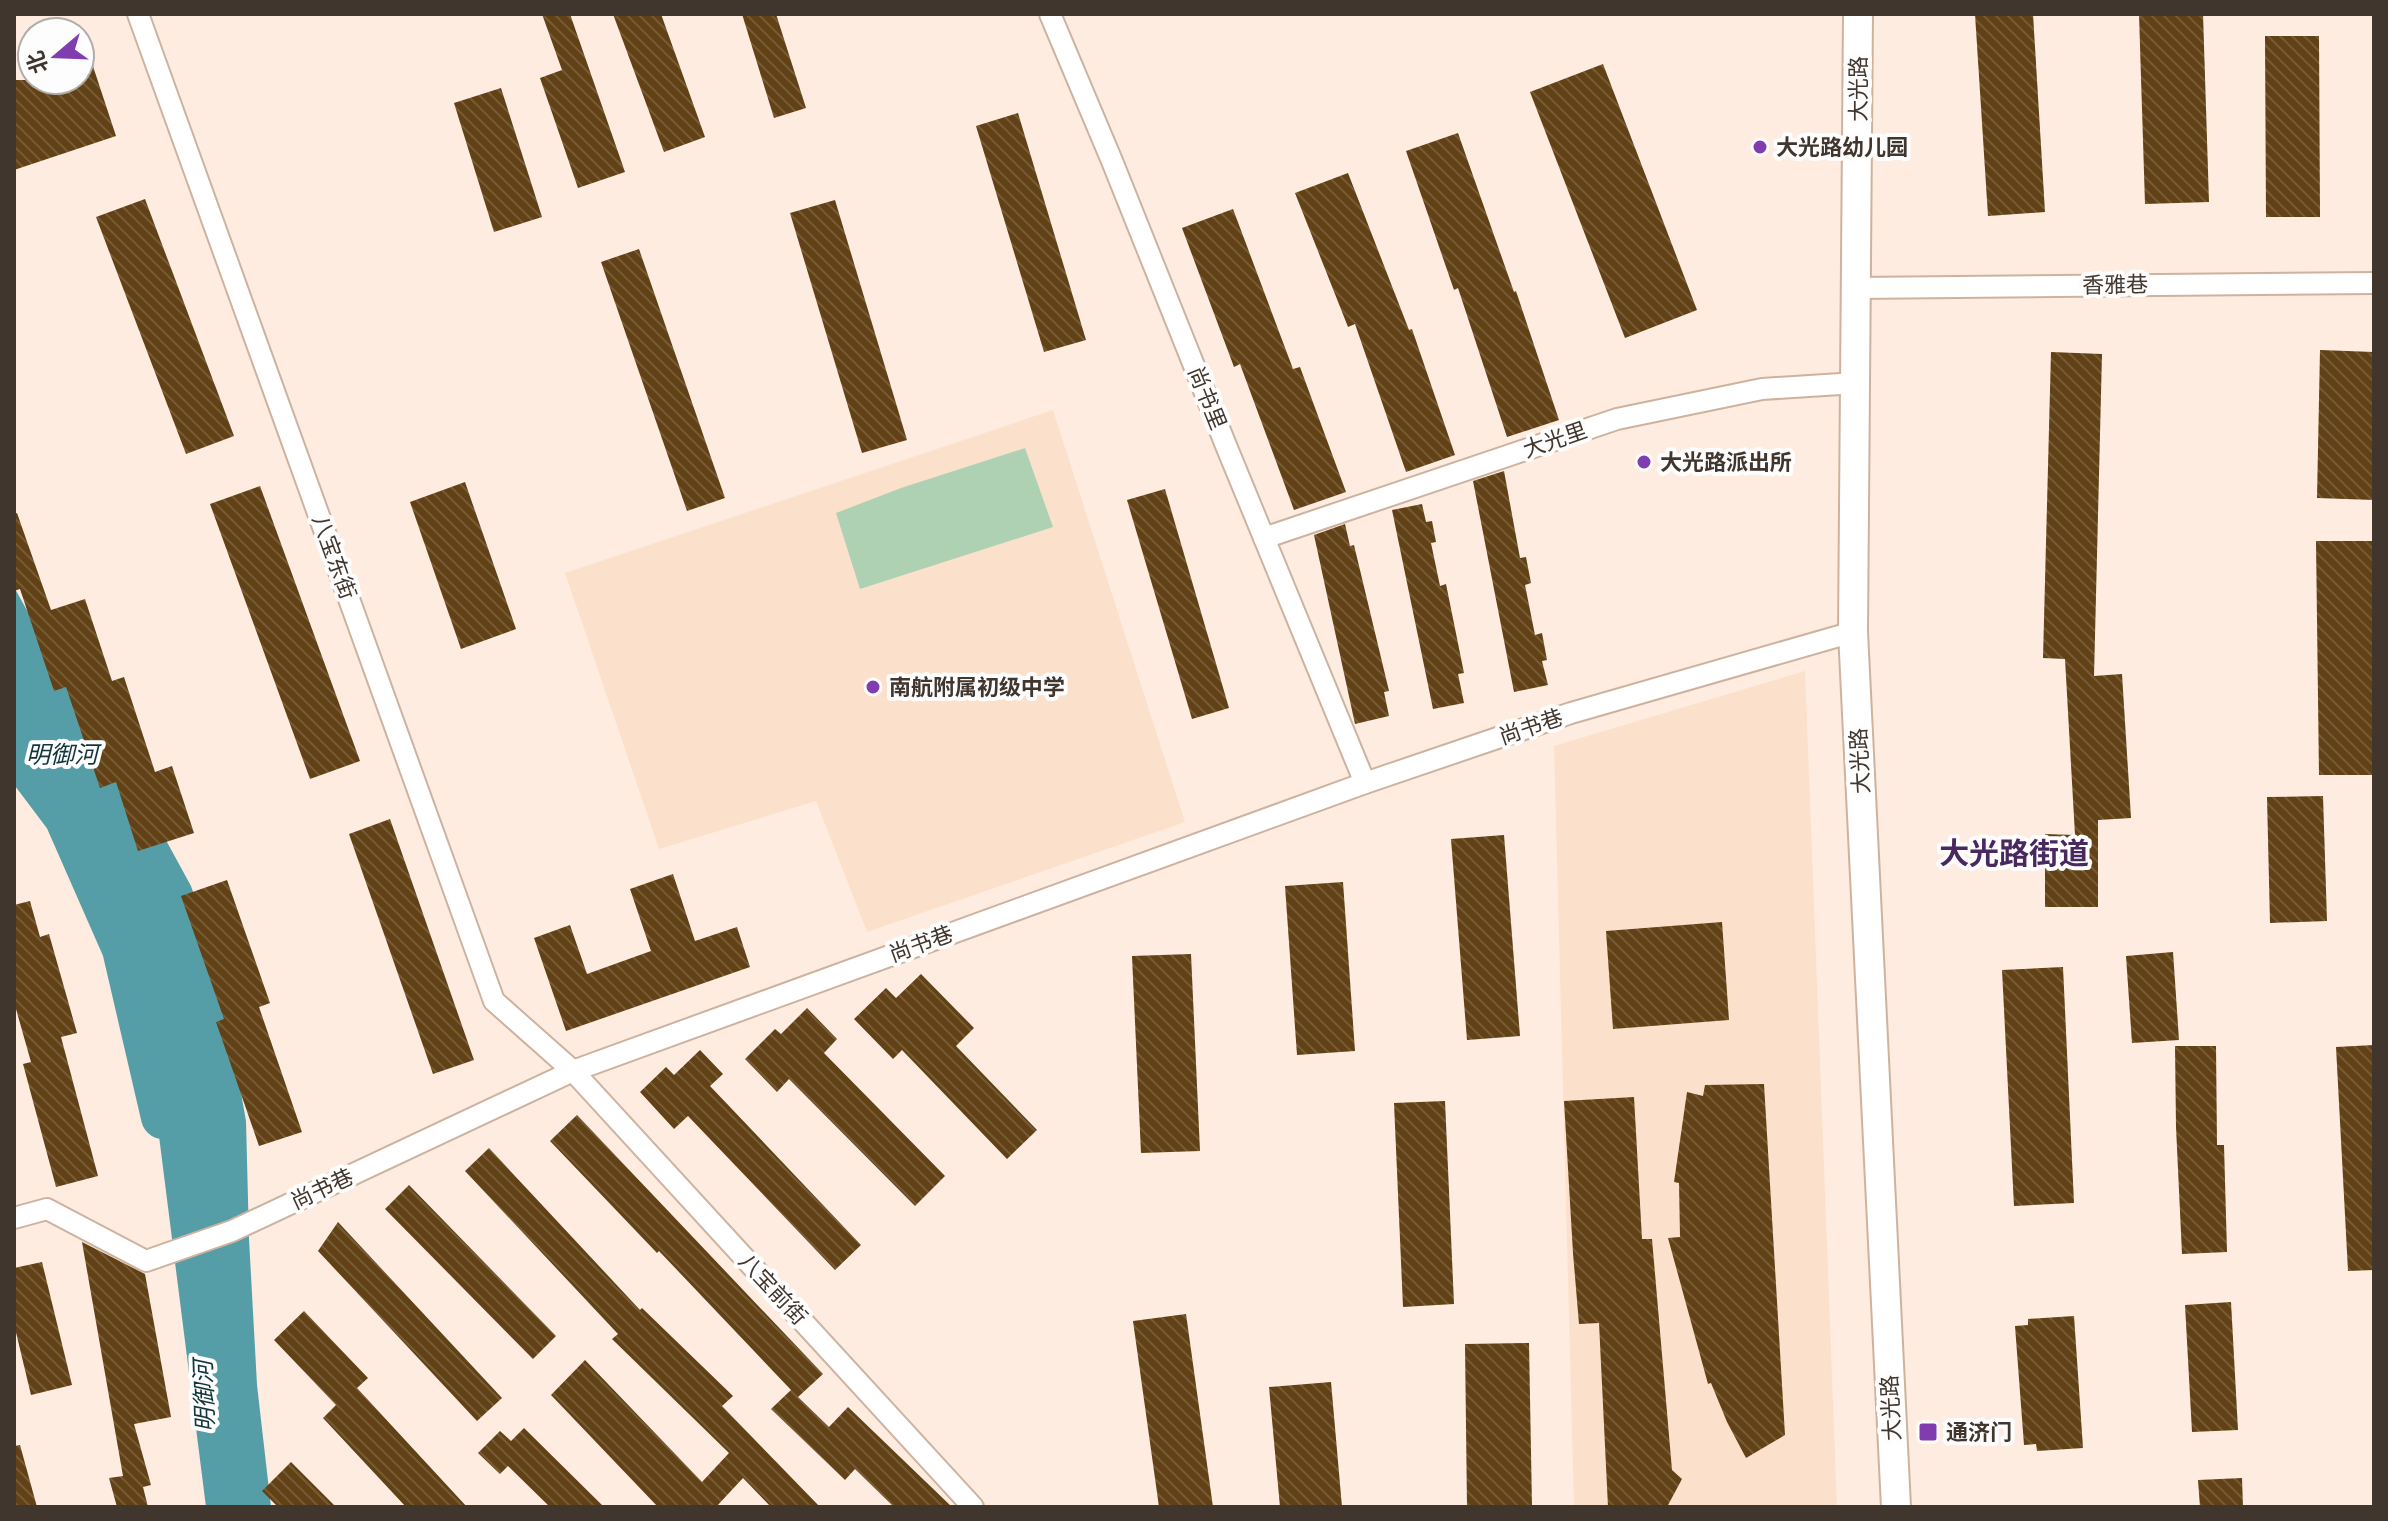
<svg xmlns="http://www.w3.org/2000/svg" width="2388" height="1521" font-family="'DM Sans','Noto Sans SC',sans-serif">
<defs>
<pattern id="building-back-hatch" width="6" height="6" patternUnits="userSpaceOnUse" patternTransform="scale(2)"><rect width="6" height="6" fill="#614115"/><path d="M-1 5l2 2M0 0l6 6M5-1l2 2" fill="none" stroke="#755b37"/></pattern>
</defs>
<rect width="100%" height="100%" fill="#fdecdf"/>
<g fill="#fbe1cb">
<path d="M1053 410 1185 822 867 932 816 801 659 849 565 573Z"/>
<path d="M1805 671 1837 1507H1574L1554 746Z"/>
</g>
<path fill="#aed1b4" d="M1025 448 1053 527 860 589 836 513 901 488Z"/>
<path fill="#559da7" d="M14 587 49 650 121 758 191 886 218 964 246 1121 249 1239 257 1385 271 1507H206L140 986 122 914 93 862 14 774Z"/>
<g fill="none" stroke-linecap="round" stroke-linejoin="round">
<path stroke="#559da7" stroke-width="44" d="M14 748 66 817 124 949 163 1117"/>
</g>
<g fill="url(#building-back-hatch)">
<path d="M542 14H570L625 172 578 188 540 78 562 70Z"/>
<path d="M613 14H661L705 137 664 152Z"/>
<path d="M742 14H776L806 108 774 118Z"/>
<path d="M1975 14H2033L2045 212 1988 216Z"/>
<path d="M2139 14H2203L2209 202 2145 204Z"/>
<path d="M2265 36H2319L2320 217H2266Z"/>
<path d="M84 39 116 136 14 170V80H80V40Z"/>
<path d="M1603 64 1697 310 1625 338 1530 92Z"/>
<path d="M501 88 542 217 494 232 454 103Z"/>
<path d="M1018 113 1086 340 1044 352 976 126Z"/>
<path d="M1458 133 1514 292 1516 291 1559 420 1507 437 1458 288 1454 290 1406 151Z"/>
<path d="M1348 173 1409 330 1412 329 1455 455 1406 472 1355 324 1348 327 1295 193Z"/>
<path d="M145 199 234 436 186 454 96 217Z"/>
<path d="M835 200 907 440 862 453 790 213Z"/>
<path d="M1233 209 1293 369 1300 367 1346 492 1294 510 1240 364 1234 367 1182 228Z"/>
<path d="M639 249 725 498 687 511 601 262Z"/>
<path d="M2320 350 2374 352V500L2317 498Z"/>
<path d="M2051 352 2102 354 2094 676 2122 674 2131 818 2098 820V907H2045V834L2075 835 2065 659 2043 658Z"/>
<path d="M1504 471 1520 558 1526 557 1531 583 1525 585 1535 635 1542 633 1547 660 1542 661 1548 685 1514 692 1473 481Z"/>
<path d="M465 482 516 629 461 649 410 502Z"/>
<path d="M260 486 360 761 310 779 210 504Z"/>
<path d="M1165 489 1229 708 1192 719 1127 500Z"/>
<path d="M1422 504 1426 522 1432 521 1436 542 1431 543 1440 586 1446 584 1464 673 1458 674 1464 703 1433 709 1392 510Z"/>
<path d="M17 513 51 610 85 599 112 681 124 677 155 772 172 766 194 833 138 851 116 782 100 788 66 687 54 691 20 589 14 591V514Z"/>
<path d="M1345 524 1350 546 1354 545 1389 691 1384 692 1389 716 1355 724 1314 535Z"/>
<path d="M2316 541H2374V775H2319Z"/>
<path d="M2323 796 2327 921 2270 923 2267 797Z"/>
<path d="M390 819 474 1060 433 1074 349 834Z"/>
<path d="M1504 835 1520 1036 1467 1040 1451 839Z"/>
<path d="M673 874 695 941 737 927 750 967 566 1031 534 938 570 925 587 974 651 951 630 889Z"/>
<path d="M227 880 270 1003 259 1007 302 1132 259 1146 216 1022 224 1019 181 896Z"/>
<path d="M1343 882 1355 1051 1297 1055 1285 886Z"/>
<path d="M30 901 40 937 49 934 77 1033 61 1037 98 1176 56 1187 23 1064 31 1062 14 1002V905Z"/>
<path d="M1722 922 1729 1020 1613 1029 1606 931Z"/>
<path d="M2173 952 2179 1040 2132 1043 2126 956Z"/>
<path d="M1191 954 1200 1151 1141 1153 1132 956Z"/>
<path d="M2063 967 2074 1203 2014 1206 2002 970Z"/>
<path d="M921 974 974 1028 956 1046 1037 1130 1007 1159 902 1050 893 1059 854 1019 886 988 896 998Z"/>
<path d="M807 1008 837 1039 824 1053 945 1176 915 1206 789 1079 777 1092 745 1059 775 1029 781 1034Z"/>
<path d="M2374 1045V1270L2348 1271 2336 1047Z"/>
<path d="M2175 1046H2216L2217 1145H2224L2227 1252 2182 1254 2176 1127Z"/>
<path d="M700 1050 723 1074 710 1086 861 1245 835 1270 688 1116 674 1129 640 1092 666 1067 674 1075Z"/>
<path d="M1764 1084 1785 1435 1746 1458 1727 1422 1711 1383 1708 1384 1668 1238 1680 1237 1679 1183 1674 1182 1687 1092 1703 1096 1705 1085Z"/>
<path d="M1634 1097 1642 1239H1652L1672 1470 1682 1479 1667 1507H1608L1599 1323 1579 1324 1573 1253 1564 1101Z"/>
<path d="M1445 1101 1454 1304 1403 1307 1394 1103Z"/>
<path d="M577 1115 823 1374 798 1397 829 1427 848 1407 952 1507H894L855 1469 845 1480 771 1409 791 1390 659 1251 657 1253 550 1141Z"/>
<path d="M489 1148 640 1310 642 1308 733 1396 722 1406 820 1507H771L743 1478 716 1507H658L551 1395 585 1360 702 1482 729 1453 612 1339 618 1334 465 1171Z"/>
<path d="M409 1185 556 1336 533 1359 385 1209Z"/>
<path d="M338 1222 502 1398 477 1421 318 1251Z"/>
<path d="M82 1242 145 1274 171 1417 134 1424 151 1485 143 1487 148 1507H117L109 1478 123 1476Z"/>
<path d="M42 1262 72 1385 31 1395 14 1324V1268Z"/>
<path d="M2231 1302 2238 1430 2192 1432 2185 1305Z"/>
<path d="M304 1311 368 1378 357 1388 467 1507H406L323 1418 336 1405 274 1340Z"/>
<path d="M1186 1314 1213 1507H1159L1133 1321Z"/>
<path d="M2074 1316 2083 1448 2037 1451 2036 1444 2024 1445 2015 1326 2028 1325V1319Z"/>
<path d="M1529 1343 1532 1507H1467L1465 1344Z"/>
<path d="M1331 1382 1342 1507H1280L1269 1387Z"/>
<path d="M524 1428 604 1507H550L508 1466 500 1474 478 1453 500 1431 511 1441Z"/>
<path d="M20 1445 37 1507H14V1446Z"/>
<path d="M291 1462 336 1507H278L262 1491Z"/>
<path d="M2242 1478 2243 1507H2200L2198 1480Z"/>
</g>
<g fill="none" stroke-linecap="round" stroke-linejoin="round">
<g stroke="#cdb39f" stroke-width="24">
<g id="street">
<path d="M138 14 494 1001 573 1071 973 1507"/>
<path d="M1050 14 1112 161 1227 448 1365 783"/>
<path d="M1856 288 2374 283"/>
<path d="M1264 538 1617 419 1762 389 1856 383"/>
<path d="M14 1218 47 1209 146 1261 232 1231 573 1071 1365 783 1571 713 1853 632"/>
</g>
</g>
<g stroke="#cdb39f" stroke-width="32">
<path id="secondary" d="M1858 14 1853 632 1896 1507"/>
</g>
<use href="#street" stroke="#fff" stroke-width="20"/>
<use href="#secondary" stroke="#fff" stroke-width="28"/>
</g>
<g fill="#813cb0" stroke="#fdfdfd" stroke-width="3">
<circle cx="1760" cy="147" r="8"/>
<circle cx="1644" cy="462" r="8"/>
<circle cx="873" cy="687" r="8"/>
<rect x="1918" y="1422" width="20" height="20" rx="4"/>
</g>
<g text-anchor="middle" dominant-baseline="central" stroke-width="8" stroke-linejoin="round" paint-order="stroke">
<g font-size="22" fill="#40362e" stroke="#fdfdfd">
<text transform="translate(1858 89) rotate(-90)">大光路</text>
<text transform="translate(2115 285) rotate(-1)">香雅巷</text>
<text transform="translate(1207 398) rotate(68)">尚书里</text>
<text transform="translate(1555 440) rotate(-19)">大光里</text>
<text transform="translate(334 557) rotate(70)">八宝东街</text>
<text transform="translate(1531 727) rotate(-19)">尚书巷</text>
<text transform="translate(1860 761) rotate(-93)">大光路</text>
<text transform="translate(921 944) rotate(-20)">尚书巷</text>
<text transform="translate(322 1189) rotate(-25)">尚书巷</text>
<text transform="translate(773 1289) rotate(47)">八宝前街</text>
<text transform="translate(1891 1408) rotate(-93)">大光路</text>
</g>
<g font-size="22" font-weight="bold" fill="#40362e" stroke="#fdfdfd" text-anchor="start">
<text x="1776" y="147">大光路幼儿园</text>
<text x="1660" y="462">大光路派出所</text>
<text x="889" y="687">南航附属初级中学</text>
<text x="1946" y="1432">通济门</text>
</g>
<g font-size="24" font-style="italic" fill="#11353a" stroke="#fdfdfd">
<text x="62" y="754">明御河</text>
<text transform="translate(204 1396) rotate(-92)">明御河</text>
</g>
<g font-size="30" font-weight="bold" fill="#492860" stroke="#fdfdfd">
<text x="2014" y="853">大光路街道</text>
</g>
</g>
<rect width="2388" height="1521" fill="none" stroke="#40362e" stroke-width="32"/>
<g transform="translate(56 56) rotate(251)"><circle r="38" fill="#fdfdfd" stroke="#b1adaa" stroke-width="2"/>
<path d="M0-6L14 30L0 20L-14 30Z" fill="#813cb0"/>
<text y="-12" font-size="22" font-weight="bold" text-anchor="middle" fill="#40362e">北</text>
</g>
</svg>
